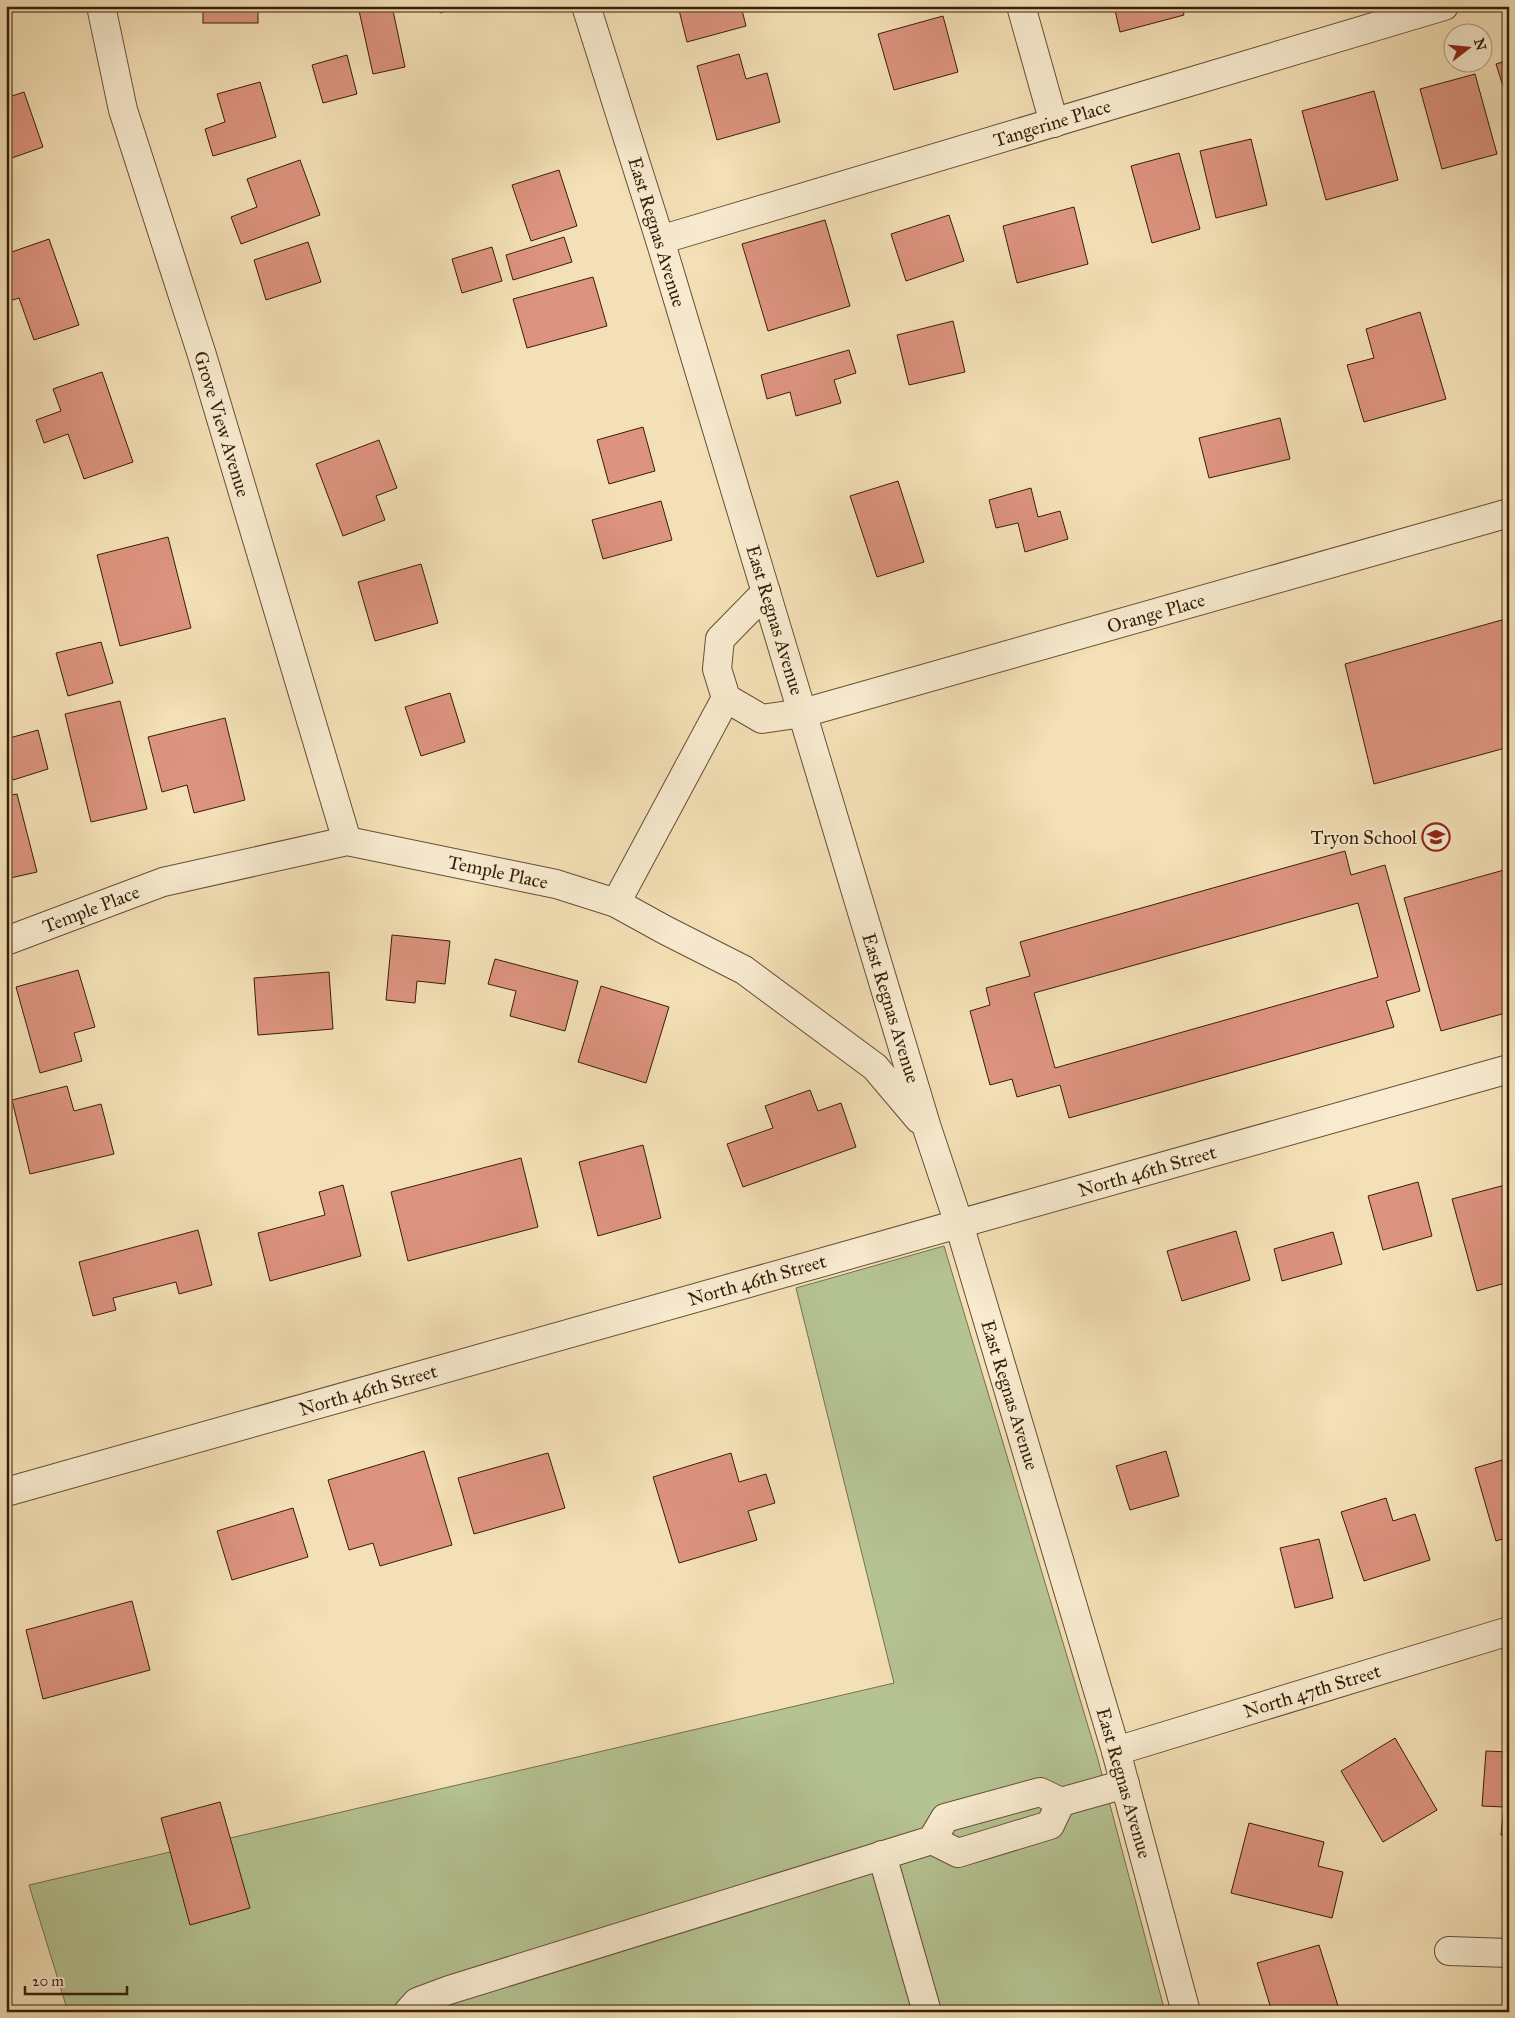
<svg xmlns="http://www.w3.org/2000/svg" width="1515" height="2018" font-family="'IM FELL Great Primer',serif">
<rect width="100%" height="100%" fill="#f4e0b6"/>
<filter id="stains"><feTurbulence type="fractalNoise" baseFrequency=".004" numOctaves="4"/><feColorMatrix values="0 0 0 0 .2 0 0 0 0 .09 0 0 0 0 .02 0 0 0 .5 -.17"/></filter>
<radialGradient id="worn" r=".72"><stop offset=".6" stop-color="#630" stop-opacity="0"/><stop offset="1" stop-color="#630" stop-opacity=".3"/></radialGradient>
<path fill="#b5c393" stroke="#76704e" d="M944 1246 1097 1756 1165 2012H68L29 1885 894 1683 796 1288Z"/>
<g fill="#dc937f" stroke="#371e08" fill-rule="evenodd">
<rect x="203" y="6" width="55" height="17"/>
<path d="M358 6H392L405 67 373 74Z"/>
<path d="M439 6H461V7L440 13Z"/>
<path d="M678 6H741L746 26 687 42Z"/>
<path d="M1114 6H1182L1184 15 1120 32Z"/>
<path d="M943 16 958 72 894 90 878 34Z"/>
<path d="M739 54 746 79 767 73 780 122 717 140 697 66Z"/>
<path d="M347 55 357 94 323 103 312 65Z"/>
<path d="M1509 60V105L1496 64Z"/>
<path d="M1475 74 1497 154 1442 169 1420 89Z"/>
<path d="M260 82 276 137 213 156 205 129 225 122 217 94Z"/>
<path d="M1374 91 1398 180 1326 200 1302 111Z"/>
<path d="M24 92 43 147 6 160V98Z"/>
<path d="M1251 139 1267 205 1216 218 1200 151Z"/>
<path d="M1179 153 1200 229 1152 243 1131 166Z"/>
<path d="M300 160 320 215 241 244 231 217 257 207 247 179Z"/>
<path d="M559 170 577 226 531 241 512 185Z"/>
<path d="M1074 207 1088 264 1017 283 1003 226Z"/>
<path d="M949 215 964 261 906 281 891 234Z"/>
<path d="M825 220 850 306 768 331 742 244Z"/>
<path d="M564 237 572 262 513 280 506 255Z"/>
<path d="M49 239 79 325 34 340 19 298 6 302V254Z"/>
<path d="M308 242 321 282 266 300 254 260Z"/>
<path d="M492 247 502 281 462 293 452 259Z"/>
<path d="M593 277 607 326 527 348 513 299Z"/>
<path d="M1509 308V324L1504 309Z"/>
<path d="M1420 312 1446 399 1364 422 1347 365 1374 358 1366 329Z"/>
<path d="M953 321 965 372 909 385 897 335Z"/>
<path d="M849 350 856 373 834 380 841 403 796 416 790 392 767 399 761 375Z"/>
<path d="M102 372 133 462 84 479 68 434 44 443 36 420 61 411 53 389Z"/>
<path d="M1280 418 1290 459 1209 478 1199 438Z"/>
<path d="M643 427 655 471 609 484 597 440Z"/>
<path d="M379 440 397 488 376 496 385 520 343 536 316 464Z"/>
<path d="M898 481 924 562 877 577 850 496Z"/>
<path d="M1031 488 1038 517 1060 511 1068 539 1025 552 1018 523 996 528 989 500Z"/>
<path d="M661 501 672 540 603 559 592 520Z"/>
<path d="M168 537 191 628 120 646 97 555Z"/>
<path d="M421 564 438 623 375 641 358 582Z"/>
<path d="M1509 618V747L1374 784 1345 664Z"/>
<path d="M101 642 113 683 68 696 56 653Z"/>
<path d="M450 693 465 742 421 756 405 707Z"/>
<path d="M120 701 147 809 91 822 65 714Z"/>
<path d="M225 718 245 800 194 813 187 785 162 792 148 737Z"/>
<path d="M38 730 48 769 13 780 6 757V739Z"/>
<path d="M17 794 37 872 6 879V796Z"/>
<path d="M1345 851 1351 875 1385 865 1420 991 1386 1001 1394 1027 1069 1118 1060 1085 1017 1097 1012 1079 990 1085 970 1011 990 1005 986 988 1030 976 1020 942ZM1358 903 1378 977 1055 1068 1034 993Z"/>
<path d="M1504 870 1509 886V1012L1441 1031 1404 898Z"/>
<path d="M392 935 450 941 445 984 417 981 415 1003 386 1000Z"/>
<path d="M495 959 578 981 565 1031 510 1016 516 991 488 984Z"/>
<path d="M78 970 95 1027 74 1033 82 1061 40 1073 16 987Z"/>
<path d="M329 972 333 1029 258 1035 254 978Z"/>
<path d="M601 986 669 1007 646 1083 578 1062Z"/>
<path d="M67 1086 74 1111 101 1104 114 1154 30 1174 12 1100Z"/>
<path d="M810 1090 818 1111 841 1103 856 1147 743 1187 727 1144 773 1128 765 1106Z"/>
<path d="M643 1145 661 1218 598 1236 579 1162Z"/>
<path d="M521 1158 538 1227 408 1261 391 1192Z"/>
<path d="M1418 1182 1432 1236 1383 1250 1368 1196Z"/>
<path d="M1509 1184V1282L1477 1291 1452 1199Z"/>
<path d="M343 1185 361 1256 270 1281 258 1233 325 1215 319 1192Z"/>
<path d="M198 1230 212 1285 179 1294 176 1282 113 1298 116 1310 93 1316 79 1262Z"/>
<path d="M1236 1231 1250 1280 1182 1301 1167 1251Z"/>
<path d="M1333 1232 1342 1264 1282 1281 1274 1249Z"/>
<path d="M424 1451 452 1545 380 1566 373 1543 349 1550 328 1480Z"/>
<path d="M1166 1451 1179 1496 1130 1510 1116 1466Z"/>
<path d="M548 1453 565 1508 474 1534 458 1478Z"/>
<path d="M731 1453 739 1482 766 1474 775 1503 748 1511 757 1540 679 1563 653 1477Z"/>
<path d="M1509 1458V1537L1496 1541 1475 1468Z"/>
<path d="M1386 1498 1393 1521 1415 1514 1430 1560 1364 1581 1341 1512Z"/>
<path d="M293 1508 308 1557 232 1580 217 1531Z"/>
<path d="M1319 1539 1333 1598 1295 1608 1280 1548Z"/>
<path d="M132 1601 150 1670 43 1699 26 1630Z"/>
<path d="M1395 1738 1437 1810 1383 1842 1341 1771Z"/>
<path d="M1486 1751 1509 1752V1835H1501L1504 1807 1482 1806Z"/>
<path d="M220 1802 250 1908 190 1925 161 1818Z"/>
<path d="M1249 1823 1324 1842 1318 1866 1343 1872 1332 1918 1231 1893Z"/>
<path d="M1319 1945 1339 2009 1329 2012H1272L1257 1963Z"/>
</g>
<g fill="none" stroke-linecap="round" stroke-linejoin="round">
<g stroke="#664e34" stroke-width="30">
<g id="minor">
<path d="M101 6 123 110 202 355 347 841"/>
<path d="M586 6 660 240 927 1128 959 1224 1116 1751 1186 2012"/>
<path d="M1021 6 1054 123"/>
<path d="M660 240 1444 6"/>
<path d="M766 592 720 639 717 669 726 698 762 719 803 713 1509 513"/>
<path d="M616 903 726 698"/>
<path d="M6 941 163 882 347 841 556 884 616 903 665 930 744 970 875 1067 919 1119"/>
<path d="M6 1492 1509 1069"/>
<path d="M1116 1751 1509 1631"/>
<path d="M932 1840 958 1853 1050 1825 1061 1802"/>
<path d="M882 1855 927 2012"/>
<path d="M1449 1951 1509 1953"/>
<path d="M408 2012 417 2002 449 1990 932 1840 945 1818 1040 1792 1061 1802 1125 1784"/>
</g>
</g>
<use href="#minor" stroke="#f8ebd0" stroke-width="28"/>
</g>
<defs>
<g id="school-ring" transform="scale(1.4375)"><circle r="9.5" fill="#f8ebd0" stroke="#8f2418" stroke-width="1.5"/><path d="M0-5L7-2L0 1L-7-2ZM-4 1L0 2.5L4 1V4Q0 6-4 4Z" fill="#8f2418"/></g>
</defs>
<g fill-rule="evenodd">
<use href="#school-ring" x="1436" y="837"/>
</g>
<g text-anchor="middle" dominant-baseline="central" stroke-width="4" stroke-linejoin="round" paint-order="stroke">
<g font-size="19" fill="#371e08" stroke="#f8ebd0">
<text transform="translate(1052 123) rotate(-17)">Tangerine Place</text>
<text transform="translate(657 232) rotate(73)">East Regnas Avenue</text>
<text transform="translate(222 424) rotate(73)">Grove View Avenue</text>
<text transform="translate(1156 613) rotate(-16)">Orange Place</text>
<text transform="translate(775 620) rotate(73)">East Regnas Avenue</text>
<text transform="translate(498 872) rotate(12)">Temple Place</text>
<text transform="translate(91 909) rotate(-21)">Temple Place</text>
<text transform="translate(891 1008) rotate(73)">East Regnas Avenue</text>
<text transform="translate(1147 1171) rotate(-16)">North 46th Street</text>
<text transform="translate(757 1280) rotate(-16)">North 46th Street</text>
<text transform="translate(368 1390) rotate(-16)">North 46th Street</text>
<text transform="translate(1010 1395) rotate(73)">East Regnas Avenue</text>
<text transform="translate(1312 1691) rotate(-17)">North 47th Street</text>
<text transform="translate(1124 1783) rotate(74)">East Regnas Avenue</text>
</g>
<g font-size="19" fill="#371e08" stroke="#f8ebd0" text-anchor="end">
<text x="1417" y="837">Tryon School</text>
</g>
</g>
<rect width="1515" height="2018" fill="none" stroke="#f4e0b6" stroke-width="25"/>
<rect x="8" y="8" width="1500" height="2003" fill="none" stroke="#371e08" stroke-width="2.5"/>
<rect x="12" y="12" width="1490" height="1993" fill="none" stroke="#371e08"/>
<g transform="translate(1468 48) rotate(74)"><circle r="24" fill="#f8ebd0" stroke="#ab9980"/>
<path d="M0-4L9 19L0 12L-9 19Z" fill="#8f2418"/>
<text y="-8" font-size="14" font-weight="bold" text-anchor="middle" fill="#371e08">N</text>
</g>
<path d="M25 1986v8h102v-8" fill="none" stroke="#371e08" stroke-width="2.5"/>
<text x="32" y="1986" font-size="15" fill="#371e08" stroke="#f8ebd0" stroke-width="4" paint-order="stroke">20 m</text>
<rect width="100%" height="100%" filter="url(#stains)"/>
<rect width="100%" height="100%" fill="url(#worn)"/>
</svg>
